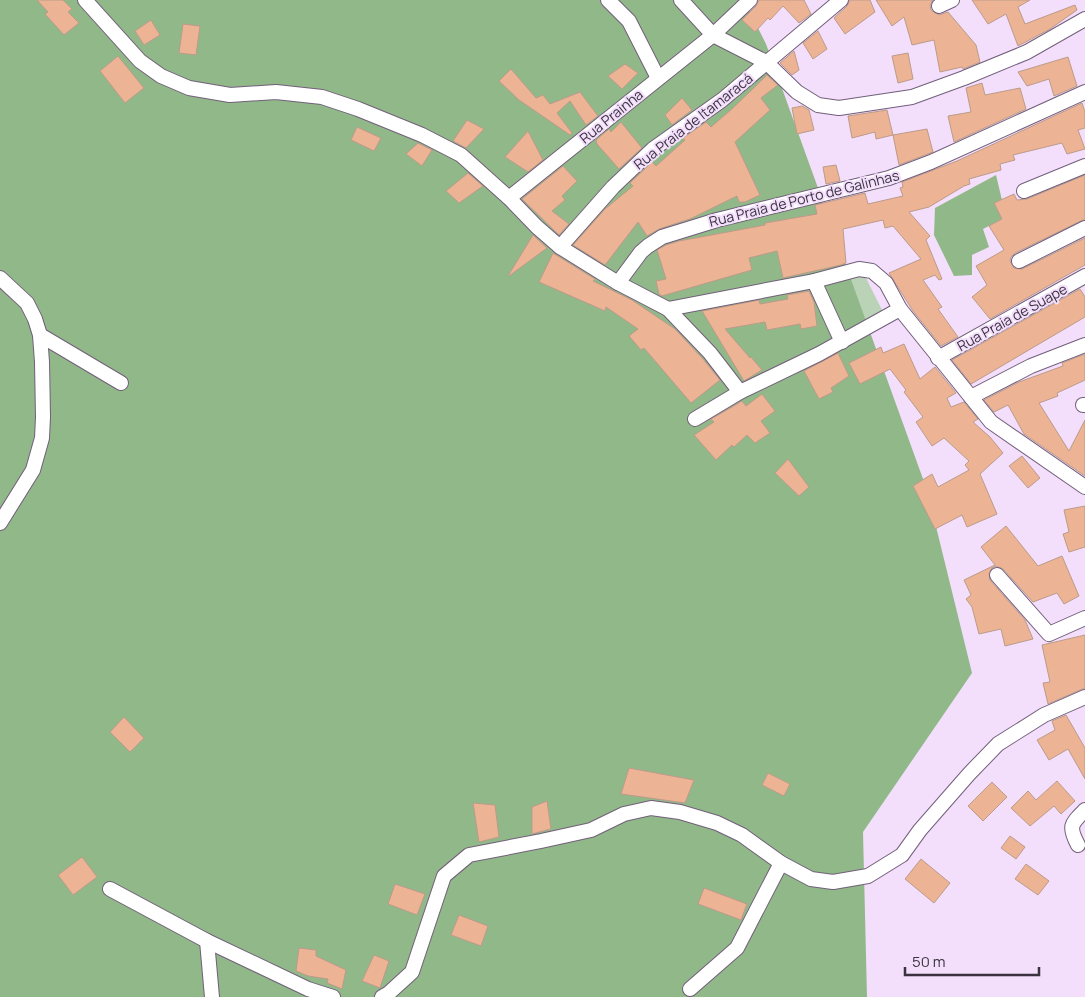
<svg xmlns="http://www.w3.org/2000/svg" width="1085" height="997" font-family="Manrope,sans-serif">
<rect width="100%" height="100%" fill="#f3defc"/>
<path fill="#bad2b5" d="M864 274 883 312 845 328 822 285Z"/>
<g fill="#91b889">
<path d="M0 0H744L766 44 927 490 972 673 863 832 867 997H0Z"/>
<path d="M996 175 1006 217 983 229 989 247 972 255V275L954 276 934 235 935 208Z"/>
</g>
<g fill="#ecb395" stroke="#bc9b89">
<path d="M37 0H63L72 9 68 12 79 23 64 35 45 14 48 12Z"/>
<path d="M759 0H804L811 14 799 23 783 6 770 20 768 18 755 32 742 20 756 6Z"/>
<path d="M850 0H870L875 12 845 34 834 18 847 6Z"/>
<path d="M876 0H933L930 5 931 10 939 15 948 12 976 45 980 62 963 69 962 67 940 72 934 40 912 45 904 17 892 26Z"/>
<path d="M972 0H1030L1018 7 1025 24 1075 5 1077 10 1050 29 1018 46 1006 14 988 24Z"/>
<path d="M151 20 160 35 144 45 135 31Z"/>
<path d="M183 24 200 26 196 55 179 53Z"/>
<path d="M818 31 827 49 813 59 803 43Z"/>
<path d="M794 51 799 70 792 75 780 63Z"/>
<path d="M908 53 913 79 898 83 892 56Z"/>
<path d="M118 56 144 88 125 103 100 71Z"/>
<path d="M1068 57 1077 86 1054 96 1049 79 1027 86 1018 72Z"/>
<path d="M625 64 638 73 622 89 608 76Z"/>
<path d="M511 69 536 98 543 95 550 104 580 92 598 116 586 125 570 101 557 113 572 133 570 135 519 100 499 81Z"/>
<path d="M767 75 778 85 761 98 770 110 735 142 760 195 745 202H739L737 196 690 219 659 229 647 236 638 222 605 265 573 245 605 209 633 186 630 183 652 162 656 166 685 140 683 138 706 122 711 127 733 108Z"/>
<path d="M982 83 985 95 1020 88 1026 109 954 142 948 116 971 112 966 88Z"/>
<path d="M682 98 692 110 672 125 665 115Z"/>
<path d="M1082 103 1085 112V128L1078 130 1085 149 1067 154 1062 143 1013 155 1015 160 1000 164 1001 170 969 179 970 184 964 186 929 207 909 212 930 236 926 240 942 279 939 280 935 275 923 280 942 307 938 309 958 337 941 346 913 311 889 273 921 259 893 226 885 228 883 220 843 229 846 263 841 265 783 278 777 251 749 258 752 270 662 296 659 294 656 281 666 279 657 250 666 245 679 241 765 225V223L817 214 815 205 865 193 868 204 903 196 900 188 903 187 902 182 957 161Z"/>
<path d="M802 106 809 110 814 130 797 134 792 108Z"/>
<path d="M887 110 893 135 876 139 875 132 852 138 848 116Z"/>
<path d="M467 120 484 129 466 148 453 141Z"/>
<path d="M621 122 642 148 619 169 597 144 596 140 609 129 611 132Z"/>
<path d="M357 127 381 138 374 151 351 140Z"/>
<path d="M927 129 933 152 899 165 893 135Z"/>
<path d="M528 131 543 160 528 172 505 157Z"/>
<path d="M418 143 432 150 422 166 406 154Z"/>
<path d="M836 165 840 181 826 184 823 167Z"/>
<path d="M563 166 577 181 562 196 565 200 552 211 569 224 559 235 522 199Z"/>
<path d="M468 173 483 186 459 203 446 191Z"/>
<path d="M1085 175V219L1015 253 1011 257 1010 261 1014 268 1022 269 1085 238V265L990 319 972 297 987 285 976 266 1004 250 989 226 1002 219 994 203 1014 194 1017 200 1027 199Z"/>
<path d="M533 235 547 248 509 276H508Z"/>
<path d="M553 253 595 279 593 281 632 300 675 329 703 359 720 380 691 403 644 348 641 350 629 336 638 329 606 307 605 311 539 282Z"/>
<path d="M1080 289 1085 297V317L971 384 952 360Z"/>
<path d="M809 291 814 302 817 326 801 329 800 324 767 330 765 322 725 329 750 358 751 357 762 370 744 381 702 311 759 300 760 304 788 299 787 295Z"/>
<path d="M904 344 920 379 935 367 956 393 947 398 951 407 964 402 978 419 973 422 990 437 1003 453 980 474 997 514 967 527 962 515 935 529 913 486 932 474 938 487 969 470 965 465 969 461 944 438 932 446 916 422 923 417 904 392 906 390 890 369 860 384 849 363 881 347 883 353Z"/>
<path d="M838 353 849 376 831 388 833 392 819 399 804 371Z"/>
<path d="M1085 354V380L1057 393 1058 396 1039 403 1069 451 1085 420V476L1024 434 1008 405 994 412 984 400 1019 382 1063 366 1062 363Z"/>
<path d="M762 394 775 411 761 421 770 433 755 443 747 435 734 447 732 445 716 460 694 435 714 422 711 419 732 407 742 401 746 406Z"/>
<path d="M1022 456 1040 478 1028 488 1009 466Z"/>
<path d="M788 459 809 487 799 496 775 473Z"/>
<path d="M1085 506V547L1069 552 1063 534 1069 532 1064 510Z"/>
<path d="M1006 526 1038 566 1062 556 1079 596 1064 604 1057 593 1033 602 1003 569 996 566 992 568 989 573 990 580 1025 620 1033 639 1005 646 1001 629 979 634 972 607 966 599 971 595 964 580 995 565 981 547Z"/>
<path d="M1085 635V688L1048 704 1043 683 1050 682 1042 645Z"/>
<path d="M1066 715 1085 748V779L1068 749 1049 760 1037 740 1055 730 1052 721Z"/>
<path d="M124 717 144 738 130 752 110 732Z"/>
<path d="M629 768 694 780 685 803 621 794Z"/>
<path d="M768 773 790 784 784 796 762 785Z"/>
<path d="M1057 781 1075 801 1061 814 1054 806 1030 826 1011 808 1028 791 1036 800Z"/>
<path d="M992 782 1007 797 983 821 968 806Z"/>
<path d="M547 801 551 829 532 834V807Z"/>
<path d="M473 803 495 805 499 837 479 842Z"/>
<path d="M1010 836 1025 847 1016 859 1001 848Z"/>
<path d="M82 857 97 877 73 895 58 875Z"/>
<path d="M921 859 950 883 934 903 905 879Z"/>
<path d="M1026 864 1049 881 1038 895 1015 879Z"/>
<path d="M395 884 425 894 417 915 388 904Z"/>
<path d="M704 888 747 904 741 920 698 904Z"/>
<path d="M459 915 488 926 481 946 451 935Z"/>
<path d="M299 948 316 950V956L346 970 342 989 327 983 328 979 308 976 296 971Z"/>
<path d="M374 955 389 961 380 988 362 981Z"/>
</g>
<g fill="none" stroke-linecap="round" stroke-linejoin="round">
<g stroke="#725f7a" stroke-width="16">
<g id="street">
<path d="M85 0 140 61 161 76 189 88 230 95 276 92 322 97 358 109 422 135 461 155 509 198 537 227 560 247 618 283 668 309 710 353 740 392"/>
<path d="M608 0 629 21 658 78"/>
<path d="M681 0 713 35 766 62 797 92 818 105 839 108 912 97 964 78 1027 52 1085 19"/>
<path d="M939 6 952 0"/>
<path d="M1024 191 1085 166"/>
<path d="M509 198 713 35 750 0"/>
<path d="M560 247 613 187 653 149 722 100 841 0"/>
<path d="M1019 261 1085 228"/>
<path d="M0 278 27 303 35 319 40 335 42 362 43 417 42 438 33 470 0 523"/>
<path d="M814 281 842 342"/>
<path d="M618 283 641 252 648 246 662 237 717 220 889 178 931 162 1085 92"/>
<path d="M668 309 814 281 859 269 872 271 886 283 900 309 991 422 1085 487"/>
<path d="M40 335 121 383"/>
<path d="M938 358 1085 276"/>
<path d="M971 397 1031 366 1085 345"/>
<path d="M1083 405H1085"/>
<path d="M695 419 740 392 819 354 900 309"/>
<path d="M997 575 1049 634 1085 618"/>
<path d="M1078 845C1068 826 1071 824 1085 810"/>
<path d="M110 889 207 941 308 989 333 997"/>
<path d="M207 941 212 997"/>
<path d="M690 989 737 948 781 863"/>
<path d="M382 997 389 993 412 972 444 876 469 855 541 841 591 830 624 814 651 808 680 812 717 823 742 835 781 863 811 879 833 882 868 876 902 855 920 830 969 774 998 744 1044 715 1085 697"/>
</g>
</g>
<use href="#street" stroke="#fff" stroke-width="14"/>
</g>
<g text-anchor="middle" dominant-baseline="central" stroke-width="4" stroke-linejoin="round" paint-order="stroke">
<g font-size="14" fill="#3a323e" stroke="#f3defc">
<text transform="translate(611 116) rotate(-39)">Rua Prainha</text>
<text transform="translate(693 121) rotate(-38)">Rua Praia de Itamaracá</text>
<text transform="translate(804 198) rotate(-14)">Rua Praia de Porto de Galinhas</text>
<text transform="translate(1012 317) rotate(-29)">Rua Praia de Suape</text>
</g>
</g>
<path d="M905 967v8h134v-8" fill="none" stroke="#3a323e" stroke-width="2.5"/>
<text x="912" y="967" font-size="15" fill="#3a323e" stroke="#f3defc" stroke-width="4" paint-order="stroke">50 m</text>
</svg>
